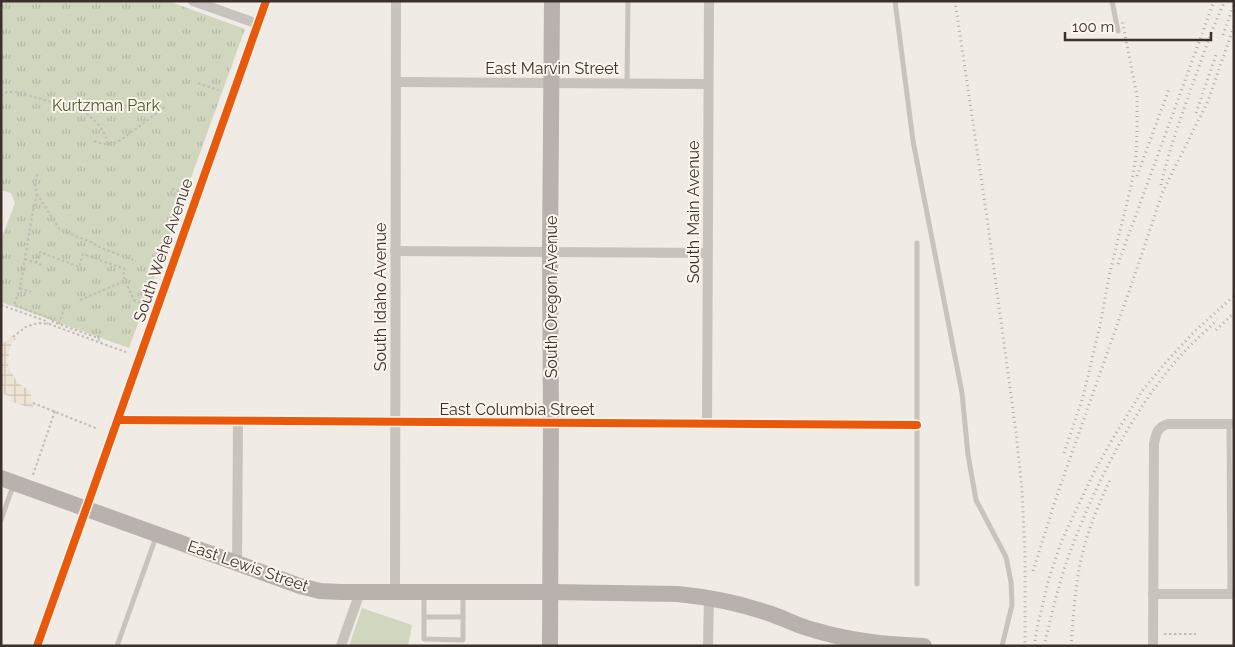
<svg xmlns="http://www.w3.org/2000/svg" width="1235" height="647" font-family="Raleway,sans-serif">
<defs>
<pattern id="park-tufts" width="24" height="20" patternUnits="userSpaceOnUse" patternTransform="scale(1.25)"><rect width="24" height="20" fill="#d1d6bf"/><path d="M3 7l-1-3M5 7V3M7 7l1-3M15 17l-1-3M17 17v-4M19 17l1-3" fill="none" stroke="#b4b8a4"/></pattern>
<pattern id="plaza-grid" width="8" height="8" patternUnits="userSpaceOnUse" patternTransform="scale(1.25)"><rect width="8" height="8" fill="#eee3d5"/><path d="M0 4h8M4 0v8" fill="none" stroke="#cdc3b7"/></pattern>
</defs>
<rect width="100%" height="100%" fill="#f0ebe5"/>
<path fill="#d1d6bf" d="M362 608 412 625 408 646H349Z"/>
<path fill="url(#park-tufts)" d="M1 1H168L245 29 129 348 1 302V240L15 203 11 193 1 190Z"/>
<path fill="url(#plaza-grid)" d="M12 336 16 339 12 342 9 351 8 366 15 379 19 384 30 391 34 409 10 401 11 397 1 393V345Z"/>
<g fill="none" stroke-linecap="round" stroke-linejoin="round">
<g stroke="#c2bbb6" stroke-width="2" stroke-dasharray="2.5 2.5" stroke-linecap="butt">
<path d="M198 83 221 91"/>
<path d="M1 96 7 92H16L80 110C93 117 105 129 108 144"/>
<path d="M94 141C104 145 111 145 121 140L166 106"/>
<path d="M37 174 35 183 37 194 60 230 91 242 101 248 136 261"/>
<path d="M172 189 184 193"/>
<path d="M37 194 34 205 20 288 14 305 50 318 53 322 98 338 101 343 126 352"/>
<path d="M25 259 42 265"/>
<path d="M36 263 40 252 79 267 83 254 125 269 123 276 134 300 144 304"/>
<path d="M20 288 31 292"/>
<path d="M80 300 125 281"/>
<path d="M1 305 46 321 48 324"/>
<path d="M59 324 65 306"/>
<path d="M13 337 27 326 40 323 49 324 101 343"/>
<path d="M98 338 101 330"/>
<path d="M33 403 98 429"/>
<path d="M33 475 55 411"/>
<path d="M1164 634H1196"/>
</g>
<g stroke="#c9c3be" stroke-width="5">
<path d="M895 1 913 141 962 393 968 455 976 500 1006 557 1011 582 1012 605 1002 646"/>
<path d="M1112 1 1118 31"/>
<path d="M627 83 628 1"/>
<path d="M917 243V584"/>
<path d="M1229 424 1230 594"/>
<path d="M1 520 13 486"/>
<path d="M424 594V639L463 640V595"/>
<path d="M424 617H463"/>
<path d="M117 646 156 537"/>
</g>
<g stroke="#c9c3be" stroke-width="10">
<path d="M193 1 258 24"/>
<path d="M396 82 708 84"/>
<path d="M395 251 708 253"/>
<path d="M118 420 917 425"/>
<path d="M707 424 709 1"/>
<path d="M237 563 238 421"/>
<path d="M395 592 396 1"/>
<path d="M1153 594H1234"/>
<path d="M37 646 86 509 266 1"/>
<path d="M341 646 360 592"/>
<path d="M708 646 709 598"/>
<path d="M1153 646 1154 444C1156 434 1157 427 1168 424H1234"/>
</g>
<g stroke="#b8b1ad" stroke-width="16">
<path d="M1 478 300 586 320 591 341 592H550L678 594C708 597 739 603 768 613 784 618 798 626 814 630 850 641 887 645 924 646"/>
<path d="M550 646 551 423 550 252 552 1"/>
</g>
<g stroke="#b1aca8" stroke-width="3" stroke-dasharray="1 4" stroke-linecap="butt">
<path d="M955 1 987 218 1016 432 1022 490 1025 554V646"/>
<path d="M1223 35 1234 4"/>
<path d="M1196 113 1217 52"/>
<path d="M1137 176 1169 89"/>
<path d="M1161 185C1169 150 1181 117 1193 83 1203 56 1212 28 1225 1"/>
<path d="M1118 264 1214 1"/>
<path d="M1216 330 1234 313"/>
<path d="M1064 453 1083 397 1100 325 1110 272 1131 186 1136 156 1137 133V96L1122 20"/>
<path d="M1033 571 1056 498 1133 280 1163 191 1208 101 1234 26"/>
<path d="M1034 646 1038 624 1049 578 1062 540 1094 472 1112 440 1142 391 1167 361 1196 330 1234 296"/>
<path d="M1044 646C1051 617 1058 586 1068 558 1093 488 1132 410 1182 354 1193 342 1206 331 1217 320"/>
<path d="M1071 646C1073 619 1075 590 1080 564 1086 535 1097 507 1110 480"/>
</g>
<g stroke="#fbf5ee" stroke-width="11">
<g id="cycleway">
<path d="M118 420 917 425"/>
<path d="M37 646 86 509 266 1"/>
</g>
</g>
<use href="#cycleway" stroke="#e8590c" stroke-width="8"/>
</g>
<g text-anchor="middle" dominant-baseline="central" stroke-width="4" stroke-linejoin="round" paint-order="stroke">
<g font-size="16" fill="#3b302b" stroke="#fbf5ee">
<text x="552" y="68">East Marvin Street</text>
<text transform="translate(693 212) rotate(-90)">South Main Avenue</text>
<text transform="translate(163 250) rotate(-71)">South Wehe Avenue</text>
<text transform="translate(380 297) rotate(-90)">South Idaho Avenue</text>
<text transform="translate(551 297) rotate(-90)">South Oregon Avenue</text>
<text x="517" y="409">East Columbia Street</text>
<text transform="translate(248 566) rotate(19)">East Lewis Street</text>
</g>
<g font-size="16" fill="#4a5a2e" stroke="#fbf5ee">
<text x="106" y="105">Kurtzman Park</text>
</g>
</g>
<rect width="1235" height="647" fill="none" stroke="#3b302b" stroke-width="5"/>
<path d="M1065 32v8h146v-8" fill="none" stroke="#3b302b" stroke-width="2.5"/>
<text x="1072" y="32" font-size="15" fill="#3b302b" stroke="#fbf5ee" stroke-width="4" paint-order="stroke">100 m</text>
</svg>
